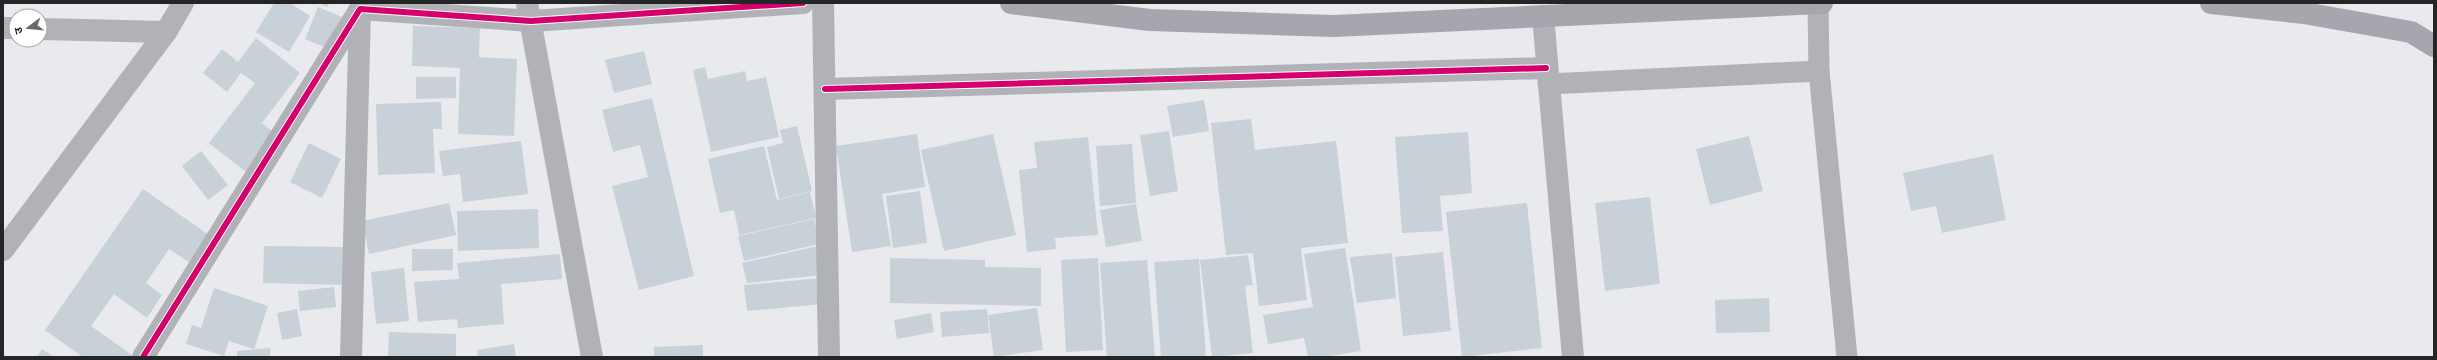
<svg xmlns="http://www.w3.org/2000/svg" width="2437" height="360" font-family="'IBM Plex Sans','Noto Sans Devanagari',sans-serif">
<rect width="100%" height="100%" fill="#e8eaed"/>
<g fill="#c8d1d7">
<path d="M274 3H290L310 16 289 52 256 32Z"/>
<path d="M319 3H329L327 7Z"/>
<path d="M318 7 342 17 329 49 305 39Z"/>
<path d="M413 26 480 28 479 57 517 59 514 136 458 134 460 68 412 66Z"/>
<path d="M256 38 300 73 262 123 276 134 246 172 209 143 255 83 241 73 227 92 203 73 222 49 238 62Z"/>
<path d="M644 51 652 84 614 93 605 60Z"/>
<path d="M705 67 708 79 745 71 747 81 766 77 779 137 711 152 693 70Z"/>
<path d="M416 77H456V98L416 99Z"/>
<path d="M652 98 694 276 639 290 612 186 648 177 640 145 613 152 602 110Z"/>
<path d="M1204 100 1209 131 1173 137 1167 106Z"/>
<path d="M441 102 442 129H433L435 173 378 175 376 104Z"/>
<path d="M1251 119 1255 150 1336 141 1348 243 1301 248 1307 300 1259 306 1253 253 1226 255 1211 123Z"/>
<path d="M797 126 812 191 779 199 767 147 783 143 780 130Z"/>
<path d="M1169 131 1178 191 1150 196 1140 135Z"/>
<path d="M1468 132 1472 193 1440 196 1443 231 1402 233 1395 137Z"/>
<path d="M917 134 925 187 882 194 891 246 852 252 836 146Z"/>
<path d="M993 134 1016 235 944 251 921 150Z"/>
<path d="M1749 136 1763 191 1710 205 1696 149Z"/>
<path d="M1088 137 1098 235 1055 238 1056 249 1027 252 1019 170 1037 168 1034 142Z"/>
<path d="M521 141 528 194 463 202 460 174 443 176 439 151Z"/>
<path d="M309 143 341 159 322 198 290 182Z"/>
<path d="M1132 144 1136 203 1100 206 1096 146Z"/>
<path d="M764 146 777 200 810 192 816 218 739 235 734 210 720 213 708 159Z"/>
<path d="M201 151 228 185 208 200 182 166Z"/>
<path d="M1993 154 2006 220 1942 233 1936 206 1911 211 1903 173Z"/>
<path d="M143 189 209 235 190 263 169 249 146 283 162 295 147 318 114 294 91 326 135 357H83L45 330Z"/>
<path d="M920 191 927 243 893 248 886 196Z"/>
<path d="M1650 197 1660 284 1605 291 1595 203Z"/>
<path d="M449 203 456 235 369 254 362 221Z"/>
<path d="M1527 203 1542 348 1462 357 1446 212Z"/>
<path d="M1136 204 1142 241 1106 247 1100 210Z"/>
<path d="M538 209 539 248 458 251 457 211Z"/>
<path d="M814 219 819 244 744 261 738 236Z"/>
<path d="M264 246 346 247V285L263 283Z"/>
<path d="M818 246 822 275 747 283 742 263Z"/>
<path d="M1345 248 1361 351 1325 357H1308L1304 338 1268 344 1263 315 1313 307 1304 254Z"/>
<path d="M412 249H453V270L412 271Z"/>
<path d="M1443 252 1451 331 1403 336 1395 257Z"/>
<path d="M1392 253 1396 298 1357 303 1350 257Z"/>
<path d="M560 254 562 279 501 284 504 324 458 328 457 319 418 322 414 282 459 279 457 263Z"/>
<path d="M1248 255 1253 285 1245 286 1253 353 1212 357 1200 260Z"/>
<path d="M890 258 985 260V267L1041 268V306L890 303Z"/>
<path d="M1098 258 1103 350 1066 352 1061 260Z"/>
<path d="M1199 259 1206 357H1161L1154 262Z"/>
<path d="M1147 260 1155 357H1107L1100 263Z"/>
<path d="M404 268 409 321 376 324 371 272Z"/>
<path d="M822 278 824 304 747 311 744 285Z"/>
<path d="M334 287 336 307 300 311 298 291Z"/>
<path d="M214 288 268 306 254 349 229 341 224 356 186 344 192 325 201 328Z"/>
<path d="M1769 298 1770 332 1716 333 1715 300Z"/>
<path d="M1037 308 1043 350 994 357 988 315Z"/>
<path d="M297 309 302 336 282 340 277 313Z"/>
<path d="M987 309 989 333 942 337 940 312Z"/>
<path d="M931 313 934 332 897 339 894 320Z"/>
<path d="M389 332 456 334V357H388Z"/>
<path d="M514 344 516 357H478L477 350Z"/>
<path d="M703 345V357H654V347Z"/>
<path d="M270 348V357H237V351Z"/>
<path d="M42 349 54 357H37Z"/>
</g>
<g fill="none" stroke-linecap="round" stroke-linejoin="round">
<g stroke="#b1b2b7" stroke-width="21">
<path d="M1818 3 1819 71 1847 357"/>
<path d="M1548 84 1819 71"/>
</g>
<g stroke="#b1b2b7" stroke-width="22">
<path d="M527 3 592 357"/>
<path d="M823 3 829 357"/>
<path d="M1543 16 1573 357"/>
<path d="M3 28H16"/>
<path d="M40 29 166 32"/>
<path d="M825 89 1546 68"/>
<path d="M3 250 166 32 183 3"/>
<path d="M143 357 360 9 531 21 803 3"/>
<path d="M351 357 360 10"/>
</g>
<g stroke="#a6a7ae" stroke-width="22">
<path d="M1011 3 1150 20 1334 26 1822 3"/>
<path d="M2211 3 2304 13 2411 32 2434 46"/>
</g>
<g stroke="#fff" stroke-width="8">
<g id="cycleway">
<path d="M825 89 1546 68"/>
<path d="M143 357 360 9 531 21 803 3"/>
</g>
</g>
<use href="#cycleway" stroke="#d6006c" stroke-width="6"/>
</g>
<rect width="2437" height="360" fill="none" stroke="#232527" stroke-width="8"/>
<g transform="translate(28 28) rotate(254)"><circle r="19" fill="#ffffff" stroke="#a7a8a9"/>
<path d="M0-3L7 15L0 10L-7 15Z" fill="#686a6c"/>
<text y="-6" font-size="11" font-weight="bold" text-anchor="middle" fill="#232527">उ</text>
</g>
</svg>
